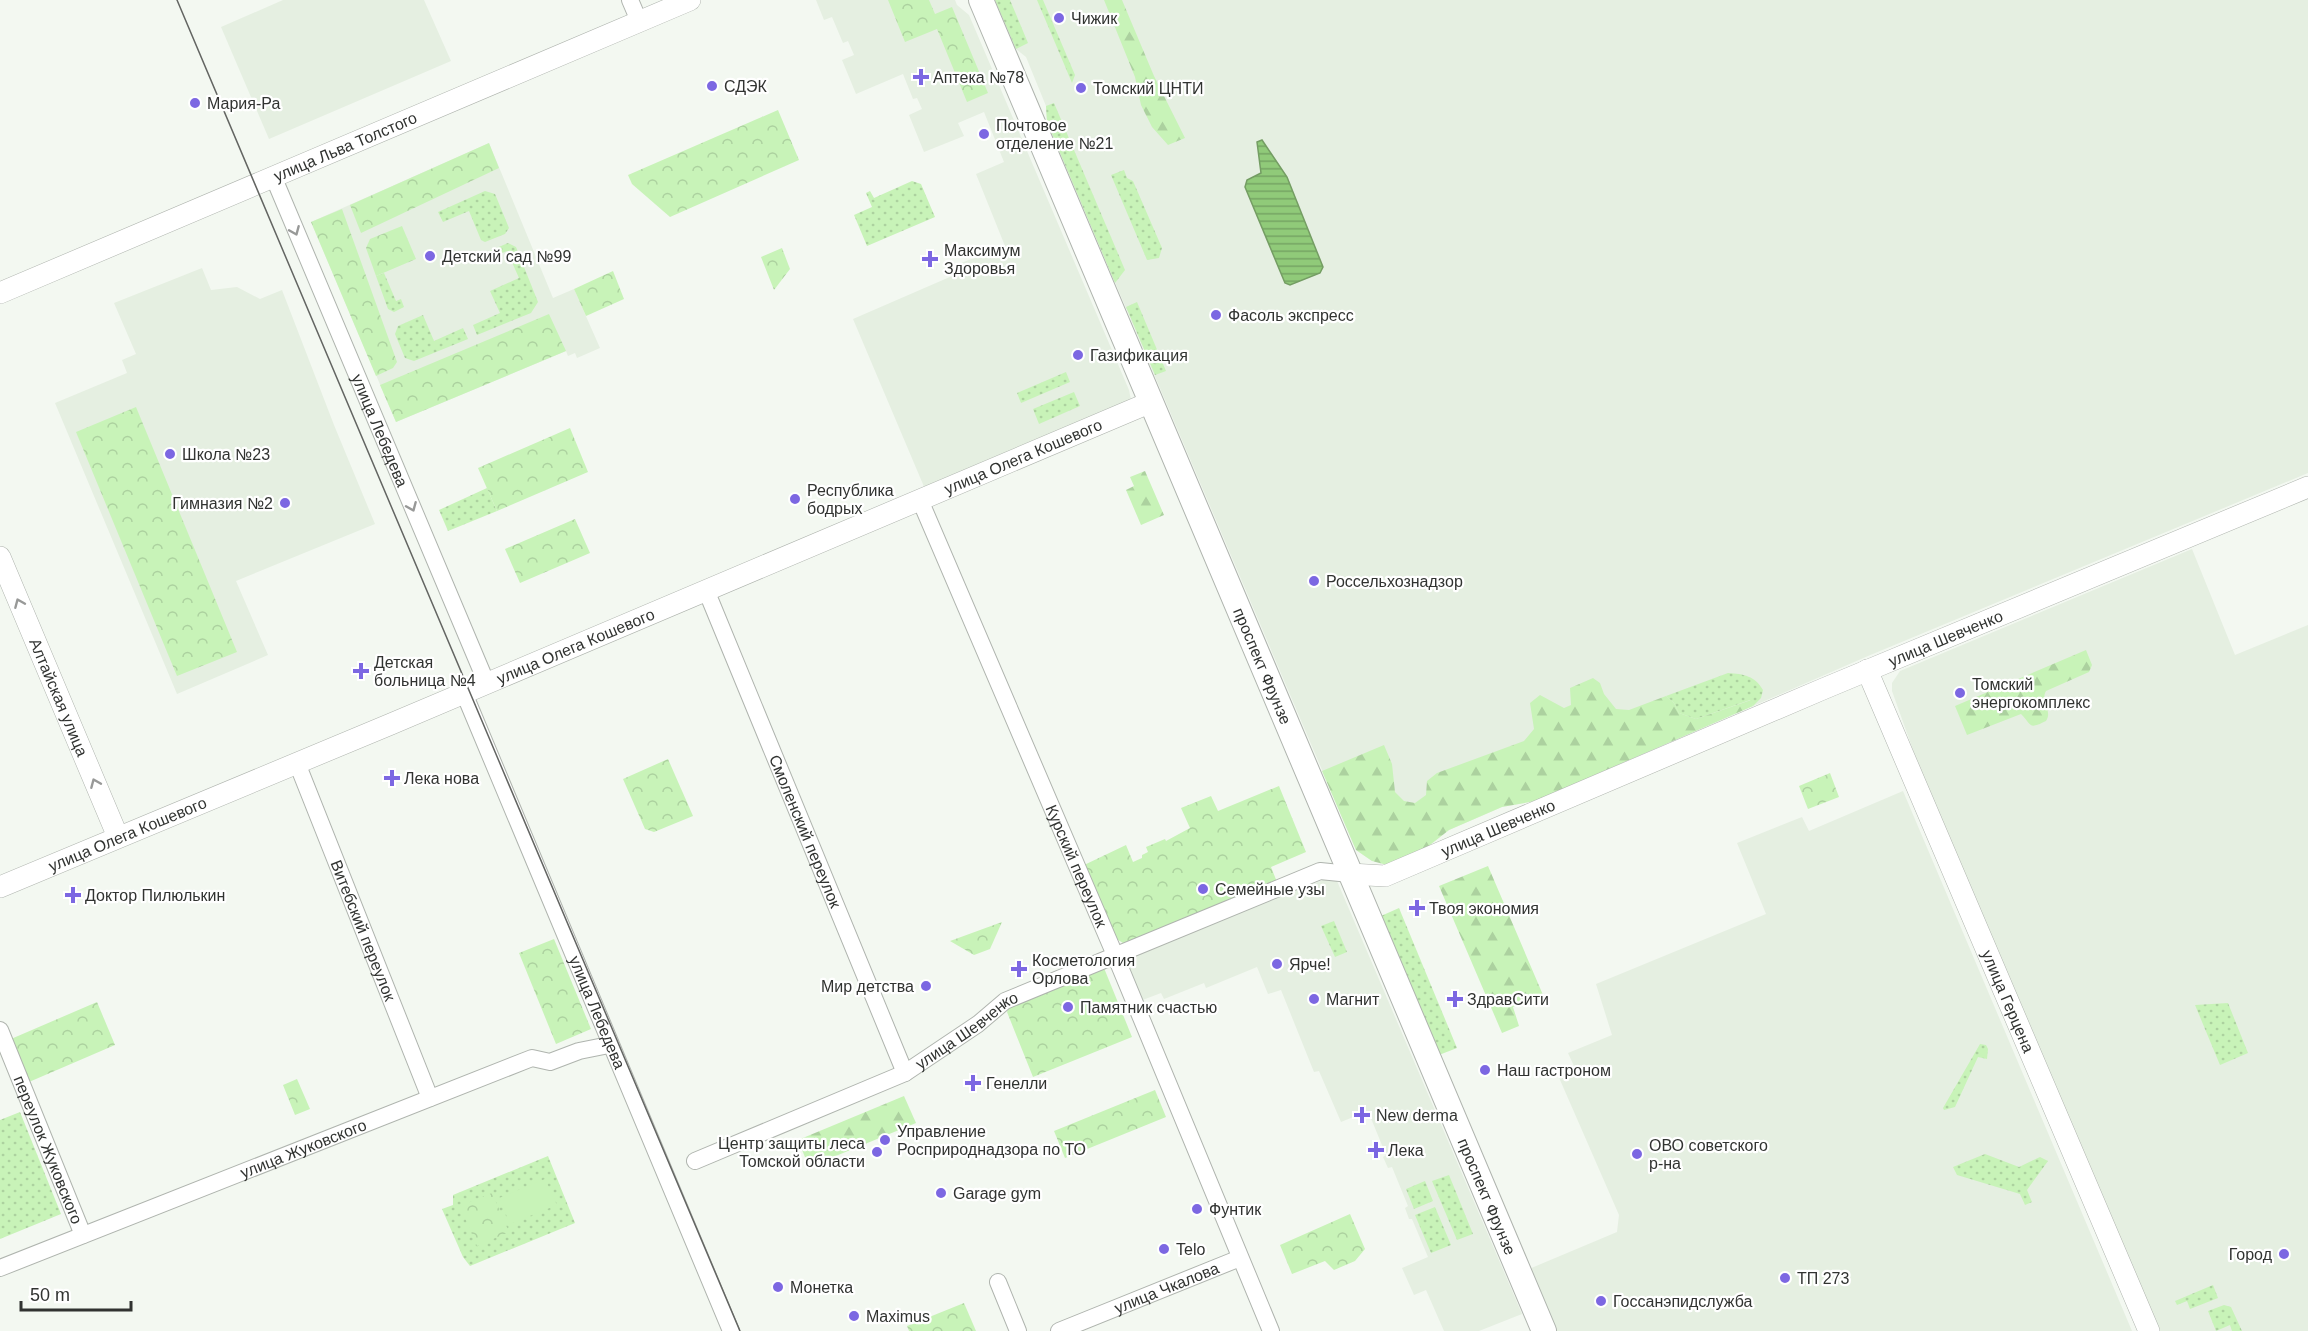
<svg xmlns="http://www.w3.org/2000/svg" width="2308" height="1331" font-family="Helvetica,sans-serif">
<defs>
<pattern id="grass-dots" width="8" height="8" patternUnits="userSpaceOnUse" patternTransform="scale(1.5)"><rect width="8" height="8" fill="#c8f3b8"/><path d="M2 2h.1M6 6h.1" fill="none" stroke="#acd19f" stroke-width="1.8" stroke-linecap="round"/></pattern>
<pattern id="forest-firs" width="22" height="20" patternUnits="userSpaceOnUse" patternTransform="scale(1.5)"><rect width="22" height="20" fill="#c8f3b8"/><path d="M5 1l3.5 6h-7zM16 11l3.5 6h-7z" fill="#acd19f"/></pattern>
<pattern id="park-crowns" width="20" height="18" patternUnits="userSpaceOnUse" patternTransform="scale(1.5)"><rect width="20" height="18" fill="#c8f3b8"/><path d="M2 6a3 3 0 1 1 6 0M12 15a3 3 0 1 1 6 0" fill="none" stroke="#acd19f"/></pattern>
<pattern id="water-rules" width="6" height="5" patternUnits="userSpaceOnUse" patternTransform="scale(1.5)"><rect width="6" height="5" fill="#90ca79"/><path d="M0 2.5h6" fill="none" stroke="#76a564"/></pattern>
</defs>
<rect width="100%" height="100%" fill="#f3f8f1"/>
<g fill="#e5efe1">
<path d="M283 0H424L451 61 269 139 221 27Z"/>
<path d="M816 0H955L957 5 969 15 1129 390 1131 400 925 489 853 319 959 273 956 265 1005 246 976 174 1004 162 984 112 958 123 964 136 924 152 909 115 922 109 917 98 913 99 903 74 856 94 842 60 854 55 848 41 843 43 832 17 824 20Z"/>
<path d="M995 0H2308V473L1868 656 1535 801 1502 807 1449 830 1426 848 1372 861 1356 850 1047 122 1046 106 1026 57 1016 49Z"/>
<path d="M489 143 553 298 574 289 600 348 577 358 575 353 568 356 566 351 396 422 311 222Z"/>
<path d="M202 268 211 290 237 287 260 299 282 290 334 425 375 524 236 581 268 655 177 694 55 403 127 373 122 360 136 354 114 303Z"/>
<path d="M2192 549 2235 655 2308 625V1331H2159L2013 1000 1929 795 1892 691V683L1900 671Z"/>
<path d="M1903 791 2132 1331H1556L1529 1269 1617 1232 1619 1215 1557 1073 1574 1066 1568 1053 1612 1035 1596 984 1766 914 1737 843 1802 817 1809 831Z"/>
<path d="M1328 878 1335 879 1337 881 1522 1314 1479 1331H1444L1426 1290 1414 1295 1402 1268 1428 1257 1412 1219H1409L1405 1208 1408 1206 1392 1167 1388 1168 1383 1157 1386 1155 1368 1111 1341 1122 1319 1071 1314 1072 1281 990 1268 994 1257 967 1206 988 1204 983 1164 999 1161 993 1140 1001 1123 957Z"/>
</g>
<g fill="url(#grass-dots)">
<path d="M995 0H1010L1028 43 1016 49Z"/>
<path d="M1037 0H1043L1075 75 1072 83Z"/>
<path d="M1054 103 1125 270 1115 283 1047 122 1046 106Z"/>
<path d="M1124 170 1127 178 1133 181 1162 248 1159 258 1147 260 1111 175Z"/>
<path d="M912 181 921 184 935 217 867 246 854 215 872 207 866 193 870 191 874 198Z"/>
<path d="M485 191 495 194 509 228 505 234 485 242 481 240 469 211 443 222 438 212Z"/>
<path d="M508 243 516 247 538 302 531 313 477 335 473 325 500 313 490 291 519 278 507 251 479 263 480 255Z"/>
<path d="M384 273 396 301 401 299 404 307 394 312 388 309 376 276Z"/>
<path d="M1137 302 1166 371 1155 375 1126 307Z"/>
<path d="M423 315 434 341 463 328 468 339 414 361 405 358 395 334 398 326Z"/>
<path d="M1066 372 1070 382 1021 403 1017 393Z"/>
<path d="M1074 392 1080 406 1039 424 1033 409Z"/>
<path d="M487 488 497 511 448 531 439 510Z"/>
<path d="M1728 673C1744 674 1755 676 1763 690L1761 698 1753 706 1750 700 1696 719 1679 713 1674 703 1666 696Z"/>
<path d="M1399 908 1457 1048 1439 1055 1381 916Z"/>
<path d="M1334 921 1347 952 1335 957 1321 926Z"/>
<path d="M2228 1003 2248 1053 2220 1065 2195 1005Z"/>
<path d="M1980 1044 1986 1045 1988 1049 1987 1059 1978 1057 1955 1107 1944 1110 1943 1108Z"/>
<path d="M20 1112 61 1214 0 1239V1120Z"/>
<path d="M1985 1154 2019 1167 2040 1157 2048 1161 2027 1190 2032 1202 2025 1205 2020 1194 1957 1175 1953 1167Z"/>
<path d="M548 1156 575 1223 470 1266 463 1257 442 1209 453 1205V1195Z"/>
<path d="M1449 1175 1473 1234 1457 1240 1432 1181Z"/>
<path d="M1425 1181 1433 1201 1414 1209 1406 1189Z"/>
<path d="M1435 1207 1451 1245 1431 1253 1415 1215Z"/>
<path d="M2213 1285 2218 1298 2190 1309 2187 1301 2177 1305 2175 1301Z"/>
<path d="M2224 1305 2231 1307 2242 1331H2232L2230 1325 2216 1331 2208 1311Z"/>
</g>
<g fill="url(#forest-firs)">
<path d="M1104 0H1122L1154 76 1185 138 1168 145 1152 127 1141 105 1135 77Z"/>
<path d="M1145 471 1164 515 1141 525 1126 490 1134 486 1130 477Z"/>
<path d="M2086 650 2092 665 2089 672 2046 691C2040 701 2053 711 2046 721 2028 730 2032 725 2021 714L1967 735 1955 706Z"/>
<path d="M1593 678 1600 683 1604 694 1616 709 1629 710 1666 696 1674 703 1679 713 1696 719 1751 700 1753 706 1535 801 1502 807 1449 830 1426 848 1387 865 1372 861 1356 850 1322 771 1384 745 1392 764 1395 792 1404 801 1415 803 1426 795 1427 781 1437 773 1524 741 1534 729 1530 703 1540 695 1564 708 1571 705 1570 688Z"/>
<path d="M1488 866 1546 1002 1533 1006 1529 1000 1513 1007 1519 1026 1502 1033 1439 886Z"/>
<path d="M904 1096 916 1123 809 1167 798 1140Z"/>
</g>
<g fill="url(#park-crowns)">
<path d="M888 0H929L935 14 952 7 988 93 967 102 937 29 905 42Z"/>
<path d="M778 110 799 160 670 217 632 184 628 175Z"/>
<path d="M489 143 499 168 361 233 350 205Z"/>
<path d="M342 209 397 362 393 368 376 376 311 222Z"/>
<path d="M402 226 416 259 376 276 366 248 370 239Z"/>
<path d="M782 248 790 269 774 290 761 257Z"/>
<path d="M613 271 624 299 586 316 574 289Z"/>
<path d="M549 314 566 351 396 422 380 385Z"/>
<path d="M136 407 237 652 177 676 76 432Z"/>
<path d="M570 428 588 472 497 511 478 468Z"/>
<path d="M575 519 590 553 520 583 505 549Z"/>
<path d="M668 759 693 816 654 832 645 829 623 779Z"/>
<path d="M1830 773 1839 797 1808 809 1799 786Z"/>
<path d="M1279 786 1306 852 1271 867 1277 882 1129 942 1123 943 1115 938 1082 866 1126 845 1133 862 1142 858V855L1148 852 1146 847 1165 839 1166 841 1190 828 1181 808 1211 796 1218 811Z"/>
<path d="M1002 922 990 949 974 955 950 941Z"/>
<path d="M554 939 591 1029 556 1044 519 953Z"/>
<path d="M1104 968 1132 1037 1033 1077 1007 1012 1009 1007Z"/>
<path d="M97 1002 115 1045 29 1082 11 1039Z"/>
<path d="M297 1079 310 1109 295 1115 283 1085Z"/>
<path d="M1155 1090 1166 1117 1065 1158 1054 1131Z"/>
<path d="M492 1193 509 1232 477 1246 460 1206Z"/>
<path d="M1350 1214 1365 1249 1355 1261 1334 1270 1325 1261 1292 1274 1280 1245Z"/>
<path d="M964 1303 976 1331H909L907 1326Z"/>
</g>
<path fill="#c8f3b8" d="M545 1179 557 1205 510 1224 499 1198Z"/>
<path fill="url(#water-rules)" stroke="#749d63" stroke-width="1.5" d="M1262 140 1287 177 1323 267 1320 273 1290 285 1285 283 1245 187 1247 180 1261 173 1257 142Z"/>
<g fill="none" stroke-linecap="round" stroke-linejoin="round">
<g stroke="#afb4ae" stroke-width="18">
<g id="minor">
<path d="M630 0 639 21"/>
<path id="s1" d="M273 176 487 684"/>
<path id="s2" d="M920 500 1115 955 1271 1331"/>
<path id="s3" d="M706 590 905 1073"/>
<path id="s4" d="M464 693 731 1331"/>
<path id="s5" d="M297 763 430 1098"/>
<path id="s6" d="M0 1030 83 1235"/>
<path id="s7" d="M695 1161 905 1073 978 1024 1005 1001 1320 871 1350 874"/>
<path id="s8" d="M0 1268 532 1058 550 1062 579 1051 609 1045"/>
<path d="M998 1282 1018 1331"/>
<path id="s9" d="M1059 1331 1240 1258"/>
</g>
</g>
<g stroke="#afb4ae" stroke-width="22">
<g id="tertiary">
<path id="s10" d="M0 293 690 0"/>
<path id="s11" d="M0 557 118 837"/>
<path id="s12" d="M1867 670 2149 1331"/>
<path id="s13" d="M1350 874 1385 876 1823 689 2308 487"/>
<path id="s14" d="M0 887 391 724 1151 402"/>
</g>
</g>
<g stroke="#afb4ae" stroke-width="26">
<g id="secondary">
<path id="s15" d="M981 0 1544 1331"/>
</g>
</g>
<use href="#minor" stroke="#fff" stroke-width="16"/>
<use href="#tertiary" stroke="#fff" stroke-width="21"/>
<use href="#secondary" stroke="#fff" stroke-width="24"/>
<path stroke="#636562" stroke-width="1.5" d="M177 0 740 1331"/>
</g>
<defs><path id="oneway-chevron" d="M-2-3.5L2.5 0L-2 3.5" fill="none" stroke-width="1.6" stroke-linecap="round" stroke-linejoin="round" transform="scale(1.5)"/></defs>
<g stroke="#989998">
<use href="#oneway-chevron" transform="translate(295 231) rotate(67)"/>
<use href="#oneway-chevron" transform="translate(412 507) rotate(67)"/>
<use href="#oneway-chevron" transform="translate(19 603) rotate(-113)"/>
<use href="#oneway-chevron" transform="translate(95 783) rotate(-113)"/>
</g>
<g fill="#7c67e2" stroke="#fff" stroke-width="2">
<circle cx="1059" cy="18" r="6"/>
<path d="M918 68h6v6h6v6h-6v6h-6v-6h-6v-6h6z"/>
<circle cx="712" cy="86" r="6"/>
<circle cx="1081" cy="88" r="6"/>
<circle cx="195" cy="103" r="6"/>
<circle cx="984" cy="134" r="6"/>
<circle cx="430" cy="256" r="6"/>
<path d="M927 250h6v6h6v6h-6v6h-6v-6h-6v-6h6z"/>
<circle cx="1216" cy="315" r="6"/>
<circle cx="1078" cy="355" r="6"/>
<circle cx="170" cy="454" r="6"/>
<circle cx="795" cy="499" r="6"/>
<circle cx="285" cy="503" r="6"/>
<circle cx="1314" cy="581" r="6"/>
<path d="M358 662h6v6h6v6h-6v6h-6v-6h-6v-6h6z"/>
<circle cx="1960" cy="693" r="6"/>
<path d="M389 769h6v6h6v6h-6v6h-6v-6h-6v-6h6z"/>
<circle cx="1203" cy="889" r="6"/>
<path d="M70 886h6v6h6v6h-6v6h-6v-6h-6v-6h6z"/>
<path d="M1414 899h6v6h6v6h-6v6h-6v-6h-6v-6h6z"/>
<circle cx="1277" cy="964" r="6"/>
<path d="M1016 960h6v6h6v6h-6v6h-6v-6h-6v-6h6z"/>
<circle cx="926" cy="986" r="6"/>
<circle cx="1314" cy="999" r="6"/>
<path d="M1452 990h6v6h6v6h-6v6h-6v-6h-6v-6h6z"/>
<circle cx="1068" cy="1007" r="6"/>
<circle cx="1485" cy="1070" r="6"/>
<path d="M970 1074h6v6h6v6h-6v6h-6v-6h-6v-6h6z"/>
<path d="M1359 1106h6v6h6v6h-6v6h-6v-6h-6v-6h6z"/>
<circle cx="885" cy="1140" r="6"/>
<path d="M1373 1141h6v6h6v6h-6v6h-6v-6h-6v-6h6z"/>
<circle cx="877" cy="1152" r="6"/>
<circle cx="1637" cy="1154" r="6"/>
<circle cx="941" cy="1193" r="6"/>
<circle cx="1197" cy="1209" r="6"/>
<circle cx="1164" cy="1249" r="6"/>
<circle cx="2284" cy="1254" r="6"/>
<circle cx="1785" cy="1278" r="6"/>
<circle cx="778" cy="1287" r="6"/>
<circle cx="1601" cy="1301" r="6"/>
<circle cx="854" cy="1316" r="6"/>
</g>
<g text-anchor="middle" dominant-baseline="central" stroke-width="4.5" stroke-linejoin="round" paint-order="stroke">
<g font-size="16" fill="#313331" stroke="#fff" text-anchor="start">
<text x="1071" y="18">Чижик</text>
<text x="933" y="77">Аптека №78</text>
<text x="724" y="86">СДЭК</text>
<text x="1093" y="88">Томский ЦНТИ</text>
<text x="207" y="103">Мария-Ра</text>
<text x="996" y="125">Почтовое<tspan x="996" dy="18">отделение №21</tspan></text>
<text x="944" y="250">Максимум<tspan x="944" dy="18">Здоровья</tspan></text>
<text x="442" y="256">Детский сад №99</text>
<text x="1228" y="315">Фасоль экспресс</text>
<text x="1090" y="355">Газификация</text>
<text x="182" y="454">Школа №23</text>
<text x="807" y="490">Республика<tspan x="807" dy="18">бодрых</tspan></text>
<text x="273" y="503" text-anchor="end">Гимназия №2</text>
<text x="1326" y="581">Россельхознадзор</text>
<text x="374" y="662">Детская<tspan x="374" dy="18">больница №4</tspan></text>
<text x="1972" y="684">Томский<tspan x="1972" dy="18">энергокомплекс</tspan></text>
<text x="404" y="778">Лека нова</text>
<text x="1215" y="889">Семейные узы</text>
<text x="85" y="895">Доктор Пилюлькин</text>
<text x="1429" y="908">Твоя экономия</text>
<text x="1032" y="960">Косметология<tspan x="1032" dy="18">Орлова</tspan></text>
<text x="1289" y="964">Ярче!</text>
<text x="914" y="986" text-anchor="end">Мир детства</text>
<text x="1326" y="999">Магнит</text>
<text x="1467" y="999">ЗдравСити</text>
<text x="1080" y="1007">Памятник счастью</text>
<text x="1497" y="1070">Наш гастроном</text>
<text x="986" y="1083">Генелли</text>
<text x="1376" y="1115">New derma</text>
<text x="897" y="1131">Управление<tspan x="897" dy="18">Росприроднадзора по ТО</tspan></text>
<text x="865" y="1143" text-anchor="end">Центр защиты леса<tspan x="865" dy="18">Томской области</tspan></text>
<text x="1649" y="1145">ОВО советского<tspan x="1649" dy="18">р-на</tspan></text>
<text x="1388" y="1150">Лека</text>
<text x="953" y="1193">Garage gym</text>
<text x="1209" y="1209">Фунтик</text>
<text x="1176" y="1249">Telo</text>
<text x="2272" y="1254" text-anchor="end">Город</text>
<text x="1797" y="1278">ТП 273</text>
<text x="790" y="1287">Монетка</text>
<text x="1613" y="1301">Госсанэпидслужба</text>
<text x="866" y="1316">Maximus</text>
</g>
<g font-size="16" fill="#313331" stroke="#fff">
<text stroke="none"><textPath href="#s10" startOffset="375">улица Льва Толстого</textPath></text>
<text stroke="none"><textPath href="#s1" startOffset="276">улица Лебедева</textPath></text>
<text stroke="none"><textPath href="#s14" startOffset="1110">улица Олега Кошевого</textPath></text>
<text stroke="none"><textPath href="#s13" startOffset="644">улица Шевченко</textPath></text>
<text stroke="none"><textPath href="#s14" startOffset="624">улица Олега Кошевого</textPath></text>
<text stroke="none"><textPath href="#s15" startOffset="723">проспект Фрунзе</textPath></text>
<text stroke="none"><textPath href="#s11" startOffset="152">Алтайская улица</textPath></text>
<text stroke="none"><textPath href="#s13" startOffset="158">улица Шевченко</textPath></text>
<text stroke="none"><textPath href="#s3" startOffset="261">Смоленский переулок</textPath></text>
<text stroke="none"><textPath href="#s14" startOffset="138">улица Олега Кошевого</textPath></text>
<text stroke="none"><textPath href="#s2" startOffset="398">Курский переулок</textPath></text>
<text stroke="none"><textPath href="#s5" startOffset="180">Витебский переулок</textPath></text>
<text stroke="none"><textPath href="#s12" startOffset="360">улица Герцена</textPath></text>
<text stroke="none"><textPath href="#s4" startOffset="346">улица Лебедева</textPath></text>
<text stroke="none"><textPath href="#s7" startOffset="303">улица Шевченко</textPath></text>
<text stroke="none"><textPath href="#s8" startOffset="326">улица Жуковского</textPath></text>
<text stroke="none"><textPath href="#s6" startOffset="129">переулок Жуковского</textPath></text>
<text stroke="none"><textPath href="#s15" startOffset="1299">проспект Фрунзе</textPath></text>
<text stroke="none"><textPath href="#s9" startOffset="116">улица Чкалова</textPath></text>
</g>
</g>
<path d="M21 1301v9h110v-9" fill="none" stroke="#313331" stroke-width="3"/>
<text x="30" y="1301" font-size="18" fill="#313331" stroke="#ffffff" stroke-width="4.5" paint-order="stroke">50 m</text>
</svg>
